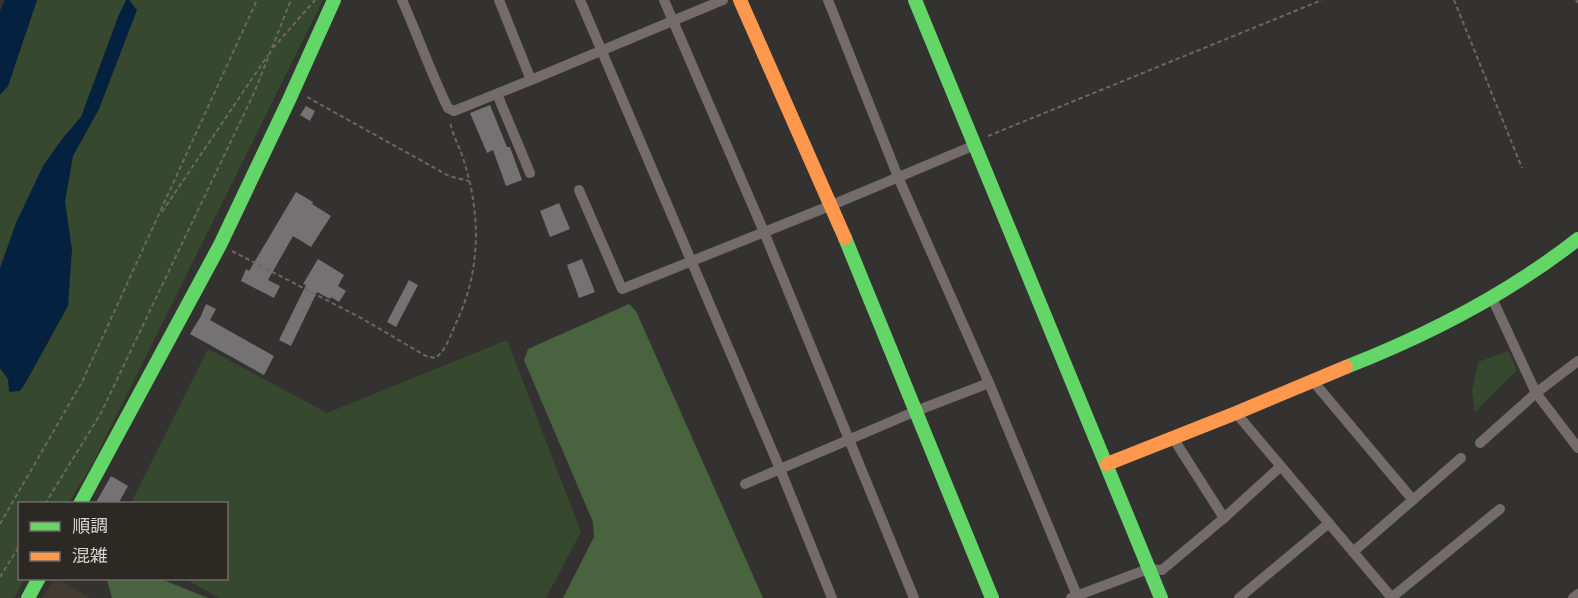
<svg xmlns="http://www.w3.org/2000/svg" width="1578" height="598" font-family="Karla,'Noto Sans JP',sans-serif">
<rect width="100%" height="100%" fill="#343230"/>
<path fill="#413a31" d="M54 579H59L90 598H42Z"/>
<g fill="#36482e">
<path d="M37 0H323L94 461 69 503 20 504V578L25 579 14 598H0V95L8 86Z"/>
<path d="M507 340 581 532 546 598H220L185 579 226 578V504L131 503 208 349 327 413Z"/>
<path d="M1508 351 1517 370 1475 412 1472 391 1478 362Z"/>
</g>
<g fill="#48633d">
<path d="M629 304 636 311 763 598H563L594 537 593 522 524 360 528 349Z"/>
<path d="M108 578 161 579 208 598H112L107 580Z"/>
</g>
<g fill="#052140">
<path d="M5 0H37L8 86 0 95V12Z"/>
<path d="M126 0H129L137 10 99 109 73 156 65 202 72 249 68 306 26 382 20 391 9 392 8 379 0 368V268L16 223 43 166 62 139 81 117 118 17Z"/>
</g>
<g fill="#747272">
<path d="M490 105 507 147H510L522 180 506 186 493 150 487 153 470 113Z"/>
<path d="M306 106 315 111 310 121 300 115Z"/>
<path d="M296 192 313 202 312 204 331 216 311 247 293 236 268 280 280 286 274 298 241 281 246 269 249 271Z"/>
<path d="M559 203 570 229 550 237 540 211Z"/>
<path d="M318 259 344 275 338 286 346 291 339 302 331 297 330 299 317 292 291 346 279 340 306 285 303 284Z"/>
<path d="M582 259 595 292 579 298 567 265Z"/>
<path d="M409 280 418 285 396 327 387 322Z"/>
<path d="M206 304 216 309 210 320 274 356 264 375 190 334 201 316Z"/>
<path d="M111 476 128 486 118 504H95Z"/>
</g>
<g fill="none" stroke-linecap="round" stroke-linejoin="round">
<g stroke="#6c6765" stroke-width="2" stroke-dasharray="4.5 3" stroke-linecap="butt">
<path d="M1454 0 1522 168"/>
<path d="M1576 0 1578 3"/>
<path d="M273 48 315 0"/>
<path d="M307 97 449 176 469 181"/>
<path d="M988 136 1322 0"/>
<path d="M162 212 268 55"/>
<path d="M232 251 361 318 426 356 435 358C446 351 451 334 456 323 481 271 481 215 464 161 460 147 452 135 450 121"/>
<path d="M45 504 101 413 254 93 291 0"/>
<path d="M0 524 82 382 257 0"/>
<path d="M0 577 20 545"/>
</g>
<g stroke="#746c6a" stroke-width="10">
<path d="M402 0C418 36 431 73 448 108L454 111 531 80 723 0"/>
<path d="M499 0 531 80"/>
<path d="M580 0 780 469 832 598"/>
<path d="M664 0 764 232 914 598"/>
<path d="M828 0 898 177 989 383 1078 598"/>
<path d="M497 94 530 173"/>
<path d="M579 190 622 289 832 205 975 145"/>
<path d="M1491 296 1536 393 1578 448"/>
<path d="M1312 380 1413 500"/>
<path d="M1236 413 1392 598"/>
<path d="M1173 438 1224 518"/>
<path d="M1480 443 1536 393 1578 361"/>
<path d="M745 484 916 411 989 383"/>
<path d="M1353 552 1461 458"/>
<path d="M1071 598 1148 569 1162 570 1224 518 1281 466"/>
<path d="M1239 598 1329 523"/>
<path d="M1391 598 1500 509"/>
<path d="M1573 598 1578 594"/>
</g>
<g stroke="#63d668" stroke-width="14">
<path d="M915 0 1161 598"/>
<path d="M845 238 992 598"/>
<path d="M1346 367C1428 335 1509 293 1578 239"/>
<path d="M80 504 220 245 289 100 334 0"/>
<path d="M28 598 39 578"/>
</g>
<g stroke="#ff974d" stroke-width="14">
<path d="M740 0 845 238"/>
<path d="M1107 464 1236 413 1346 367"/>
</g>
</g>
<rect x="18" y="502" width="210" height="78" fill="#2c2824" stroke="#6f6c68" stroke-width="1.5"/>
<rect x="30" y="522" width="30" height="9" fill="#63d668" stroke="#6f6c68" stroke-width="1.5"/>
<text x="72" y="532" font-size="18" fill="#d4d2ce">順調</text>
<rect x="30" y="552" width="30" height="9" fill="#ff974d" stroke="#6f6c68" stroke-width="1.5"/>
<text x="72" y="562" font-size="18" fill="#d4d2ce">混雑</text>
</svg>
